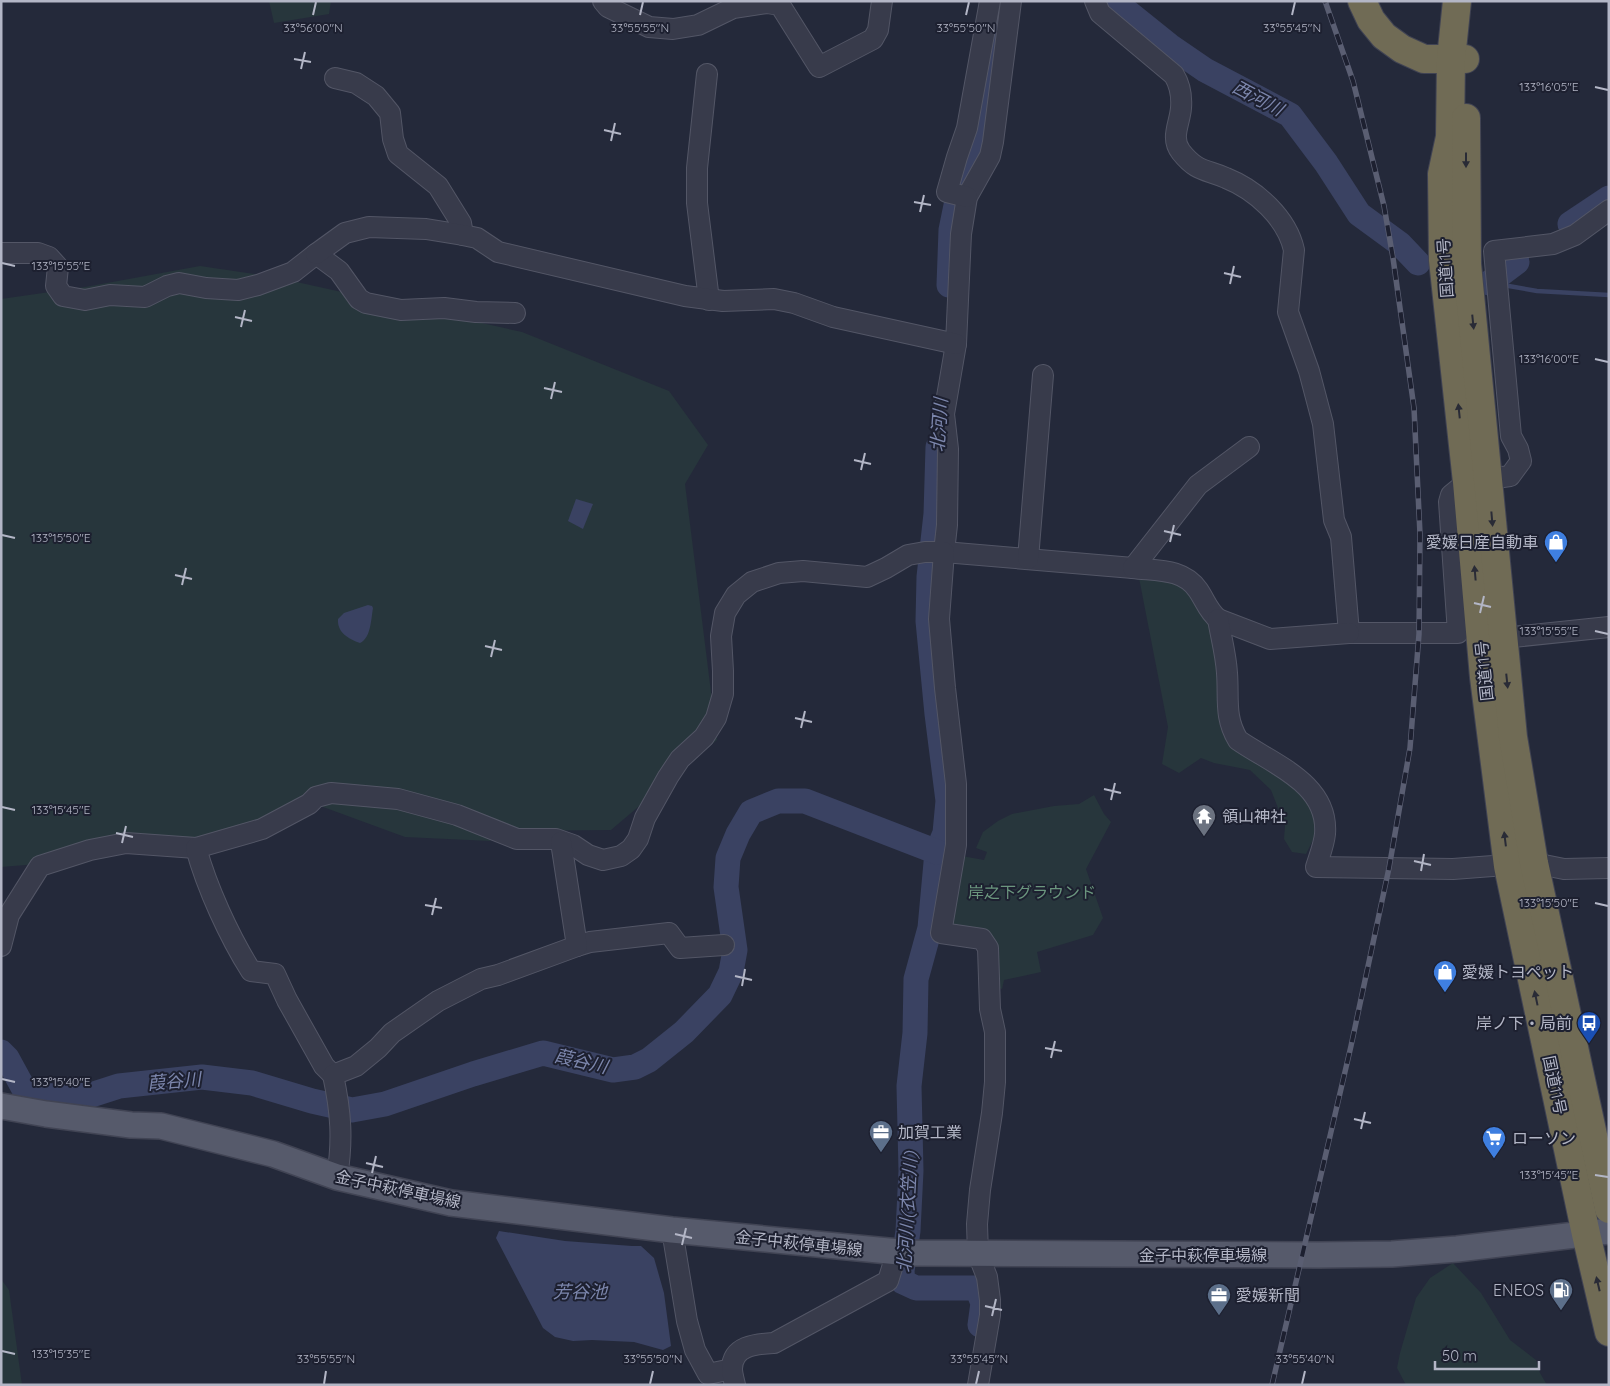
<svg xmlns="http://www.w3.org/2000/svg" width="1610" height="1386" font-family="Quicksand,'Noto Sans JP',sans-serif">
<rect width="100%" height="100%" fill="#24293a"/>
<g fill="#27363c">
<path d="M269 1H331L329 14 274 23Z"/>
<path d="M200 266 274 277 522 332 669 391 708 445 685 484 717 740 611 830 497 831 490 841 405 837 315 804 191 845 130 837 38 864 1 867V299L85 287Z"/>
<path d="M1139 578H1160L1190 591 1208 623 1210 630 1216 633 1220 726 1224 736H1228L1302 790 1315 820V836L1306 854 1292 852 1284 839 1285 826 1271 790 1250 770 1214 763 1201 758 1179 773 1162 764 1168 727Z"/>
<path d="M1094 795 1104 814 1111 822 1086 869 1103 918 1093 935 1037 952 1041 972 1004 980 1002 989 996 987 994 943 950 927 962 856 984 860 987 852 976 848 983 832 998 821 1012 814 1054 806 1079 804Z"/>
<path d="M1453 1263 1481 1293 1510 1340 1536 1360 1540 1373 1547 1385H1406L1397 1368 1400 1353 1416 1298 1430 1278Z"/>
<path d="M1 1279 9 1290 22 1385H1Z"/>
</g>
<g fill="#3a4262">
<path d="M576 499 593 504 583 529 568 521Z"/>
<path d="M368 605 372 606 373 608C371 619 371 638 360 643 349 639 337 633 338 619L344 613Z"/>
<path d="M499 1231 565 1241 632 1246H641L654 1258 664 1293 671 1346 663 1350 634 1342 592 1340 573 1341 555 1337 543 1328 496 1238Z"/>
</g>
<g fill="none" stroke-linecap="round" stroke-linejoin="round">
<path stroke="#3a4262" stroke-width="4.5" d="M1503 285 1537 291 1609 295"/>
<g stroke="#3a4262" stroke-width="25">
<path d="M1114 1 1170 46 1205 70 1290 115 1326 163 1359 214 1400 244 1418 263"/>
<path d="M1570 224 1609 198"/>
<path d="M1489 283 1517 262"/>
<path d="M949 285 951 230 961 181 976 144 987 105 997 11"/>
<path d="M938 447 936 514 929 577 928 621 937 714 948 801 945 833 937 852 930 928 916 979 915 1033 909 1086 911 1171 908 1231 902 1271 903 1282 916 1288H977L983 1303 980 1325"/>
<path d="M1 1052 7 1058 25 1091 41 1096 91 1095 119 1086 202 1077 252 1083 312 1101 352 1110 385 1104 473 1074 543 1053 613 1070 635 1067 649 1060 684 1032 720 995 731 972 735 950 726 887 728 858 738 834 751 812 778 801H805L937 852"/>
</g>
<g stroke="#535666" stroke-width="22">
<g id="minor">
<path d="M603 1 608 7 649 27 673 29 698 25 733 8 767 3 780 5 819 67 873 39 878 30 882 1"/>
<path d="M1011 1 993 142 990 156 967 197 961 234 956 344 944 414 948 449 947 525 944 552 1133 568"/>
<path d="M1095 1 1100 13 1174 75C1180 85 1182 96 1181 108 1180 123 1170 138 1181 152 1197 172 1205 169 1226 178 1256 190 1287 218 1294 250L1288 312 1309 371 1323 424 1334 520 1341 537 1349 633H1458L1449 502 1451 495 1467 482 1510 476 1521 461 1518 449 1511 436 1494 251 1553 244 1575 235 1609 210"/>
<path d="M707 74 697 168V203L709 300"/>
<path d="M335 78 356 83 376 96 390 113 393 139 398 154 438 186 461 223 463 235"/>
<path d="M967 197 947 192 957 157 967 128 990 1"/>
<path d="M1 253H38L49 257 58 267 56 286 63 296 85 300 110 295 145 297 167 286 179 283 206 288 238 290 258 285 293 272 316 254 339 271 359 299 366 303 401 310 444 308 476 312 515 313"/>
<path d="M316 254 345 233 369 227 426 229 463 235 477 238 498 252 685 296 723 301 774 299 794 303 833 317 956 344"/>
<path d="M1249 447 1198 485 1133 568C1156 571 1183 568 1198 590 1205 600 1208 611 1218 619L1270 639 1349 633"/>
<path d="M1028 559 1043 375"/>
<path d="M1218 619C1221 637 1226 655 1227 673 1229 698 1224 717 1238 740 1272 764 1329 783 1325 834 1324 845 1319 857 1316 867L1453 869 1534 863 1564 869 1609 868"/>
<path d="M1503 638 1609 627"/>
<path d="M1 946 9 915 40 866 90 850 126 843 196 848"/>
<path d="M577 946 590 942 669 933 680 948 724 945"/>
<path d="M333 1075 324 1066 287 1000 275 974 251 971C229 936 207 888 196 848L262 829 309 804 316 797 331 793 398 799 457 815 517 839H556L573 845 588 855 603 860 621 856 631 849 638 839 645 818 668 777 680 759 704 737 716 718 723 694V671L721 636 725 613 736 595 752 582 779 573 803 571 867 577 886 568 908 555 925 552H944L939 619 945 688 956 784V845L941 933 982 939 988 948 990 1009 995 1032V1082L992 1113 980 1190 977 1224 978 1254 987 1277 990 1300V1315L978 1385"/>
<path d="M337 1177C343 1140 341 1112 333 1075L356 1066 378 1048 392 1033 438 1001 481 979 498 975 577 946 561 842"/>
<path d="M672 1230 687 1321 695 1350 708 1374 732 1369"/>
<path d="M735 1385C734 1380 732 1374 732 1369 732 1345 757 1344 774 1343L888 1281 897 1252"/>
</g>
</g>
<g stroke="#414454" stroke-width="28">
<path id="major" d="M1 1106 46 1114 131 1125 161 1126 273 1154 337 1177 451 1203 672 1230 909 1253 1319 1255 1392 1254 1457 1249 1609 1231"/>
</g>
<g stroke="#404353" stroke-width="30">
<g id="highway">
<path d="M1362 1 1371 20 1384 36 1402 49 1424 59H1465"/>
<path d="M1457 1 1451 59 1450 137 1442 174 1443 260 1467 482 1484 677 1508 866 1586 1234 1609 1332"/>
<path d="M1466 118 1467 264 1513 737 1534 863 1609 1209"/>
</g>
</g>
<use href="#minor" stroke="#383b4b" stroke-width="20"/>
<use href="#major" stroke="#565a6b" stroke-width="25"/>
<use href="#highway" stroke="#706b55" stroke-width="28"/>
<g stroke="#5a5e72" stroke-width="5.5">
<path id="rail" d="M1272 1385 1351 1046 1389 868 1410 748 1419 634 1420 534 1414 408 1393 258 1384 206 1353 81 1325 1"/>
</g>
<use href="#rail" stroke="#1d2030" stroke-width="4" stroke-dasharray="11" stroke-linecap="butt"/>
</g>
<defs><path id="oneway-solid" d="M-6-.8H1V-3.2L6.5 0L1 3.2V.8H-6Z" transform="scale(1.25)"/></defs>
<g fill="#292b36">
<use href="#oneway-solid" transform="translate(1466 160) rotate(90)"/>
<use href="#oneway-solid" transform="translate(1473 322) rotate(84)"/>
<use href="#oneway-solid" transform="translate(1459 411) rotate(-96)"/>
<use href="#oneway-solid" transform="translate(1492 519) rotate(85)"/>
<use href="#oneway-solid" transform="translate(1475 573) rotate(-95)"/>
<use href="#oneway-solid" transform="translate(1507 681) rotate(84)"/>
<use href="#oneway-solid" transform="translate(1505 839) rotate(-97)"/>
<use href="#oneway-solid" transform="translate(1536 998) rotate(-102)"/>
<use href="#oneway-solid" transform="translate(1598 1284) rotate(-103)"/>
</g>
<path fill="none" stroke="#b3b6c6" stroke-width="2" d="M313 15 316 2M640 15 643 2M966 15 969 2M1292 15 1295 2M294 59 311 62M301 69 305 52M1595 87 1608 90M604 130 621 134M611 141 615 123M914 202 931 205M920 212 924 195M2 263 15 266M1224 273 1241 277M1230 284 1234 266M235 317 252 321M241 327 245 310M1595 359 1608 362M544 388 562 392M551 399 555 382M854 460 871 464M861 470 865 453M1164 531 1181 535M2 535 15 538M1170 542 1174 525M175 575 192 579M182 585 186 568M1474 603 1491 607M1480 613 1484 596M1595 631 1608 634M485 646 502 650M491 657 495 640M795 718 812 722M801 728 805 711M1104 789 1121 793M1111 800 1115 783M2 807 15 810M116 833 133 837M122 843 126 826M1414 861 1431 865M1421 871 1424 854M1595 903 1608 906M425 905 442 908M432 915 436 898M735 976 752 980M742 986 745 969M1045 1048 1062 1051M1051 1058 1055 1041M2 1079 15 1082M1354 1119 1371 1123M1361 1129 1365 1112M366 1163 383 1167M372 1173 376 1156M1595 1175 1608 1177M675 1234 692 1238M682 1245 686 1228M985 1306 1002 1310M992 1316 996 1299M2 1351 15 1354M324 1384 326 1371M650 1384 653 1371M976 1384 979 1371M1302 1384 1305 1371"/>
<defs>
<g id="shop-pin" transform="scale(1.25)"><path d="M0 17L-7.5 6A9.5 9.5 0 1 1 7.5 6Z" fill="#3f7fe0" stroke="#1d2030"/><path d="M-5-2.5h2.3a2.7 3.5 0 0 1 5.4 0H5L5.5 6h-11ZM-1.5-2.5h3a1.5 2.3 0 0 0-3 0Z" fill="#fff"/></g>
<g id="temple-pin" transform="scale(1.25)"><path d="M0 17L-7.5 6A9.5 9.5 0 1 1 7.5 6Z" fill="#6b7280" stroke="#1d2030"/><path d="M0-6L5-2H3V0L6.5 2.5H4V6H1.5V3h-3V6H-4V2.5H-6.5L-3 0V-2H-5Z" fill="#fff"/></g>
<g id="bus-pin" transform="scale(1.25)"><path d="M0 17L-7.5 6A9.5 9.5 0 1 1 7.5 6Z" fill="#1a4fb4" stroke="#1d2030"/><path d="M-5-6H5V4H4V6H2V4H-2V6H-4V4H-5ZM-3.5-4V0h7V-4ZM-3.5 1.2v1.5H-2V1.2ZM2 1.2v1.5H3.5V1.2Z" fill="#fff"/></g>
<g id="office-pin" transform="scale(1.25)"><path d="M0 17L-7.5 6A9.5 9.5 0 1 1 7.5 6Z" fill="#5c6f8a" stroke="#1d2030"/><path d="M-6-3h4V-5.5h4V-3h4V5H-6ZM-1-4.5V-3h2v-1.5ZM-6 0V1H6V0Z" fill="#fff"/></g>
<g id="supermarket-pin" transform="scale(1.25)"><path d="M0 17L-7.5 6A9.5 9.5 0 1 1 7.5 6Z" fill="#3f7fe0" stroke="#1d2030"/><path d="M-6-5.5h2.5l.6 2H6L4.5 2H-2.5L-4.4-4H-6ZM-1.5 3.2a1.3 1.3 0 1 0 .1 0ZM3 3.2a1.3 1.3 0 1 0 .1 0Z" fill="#fff"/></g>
<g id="fuel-pin" transform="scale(1.25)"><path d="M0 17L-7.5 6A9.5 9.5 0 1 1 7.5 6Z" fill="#5c6f8a" stroke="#1d2030"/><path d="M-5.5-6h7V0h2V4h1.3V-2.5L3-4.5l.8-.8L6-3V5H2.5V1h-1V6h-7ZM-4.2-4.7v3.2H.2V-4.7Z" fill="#fff"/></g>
</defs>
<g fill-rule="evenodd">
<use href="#shop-pin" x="1556" y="542"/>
<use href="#temple-pin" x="1204" y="816"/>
<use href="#shop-pin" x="1445" y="972"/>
<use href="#bus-pin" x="1589" y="1023"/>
<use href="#office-pin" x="881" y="1132"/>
<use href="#supermarket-pin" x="1494" y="1138"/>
<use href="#fuel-pin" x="1561" y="1290"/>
<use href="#office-pin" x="1219" y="1295"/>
</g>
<g text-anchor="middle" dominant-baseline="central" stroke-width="4" stroke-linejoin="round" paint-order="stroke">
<g font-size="16" fill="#b3b6c6" stroke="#1d2030">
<text transform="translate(1445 268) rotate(-94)">国道11号</text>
<text transform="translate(1484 671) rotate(-96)">国道11号</text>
<text transform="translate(1555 1085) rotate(78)">国道11号</text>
<text transform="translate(398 1189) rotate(12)">金子中萩停車場線</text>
<text transform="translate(799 1243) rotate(6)">金子中萩停車場線</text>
<text x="1203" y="1255">金子中萩停車場線</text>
</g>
<g font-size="16" fill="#b3b6c6" stroke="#1d2030" text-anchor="start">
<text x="1538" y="542" text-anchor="end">愛媛日産自動車</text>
<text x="1222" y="816">領山神社</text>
<text x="1462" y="972">愛媛トヨペット</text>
<text x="1572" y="1023" text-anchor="end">岸ノ下・局前</text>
<text x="898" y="1132">加賀工業</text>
<text x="1512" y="1138">ローソン</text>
<text x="1544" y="1290" text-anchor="end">ENEOS</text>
<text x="1236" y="1295">愛媛新聞</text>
</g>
<g font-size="16" fill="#6b967e" stroke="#1d2030">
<text x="1032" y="892">岸之下グラウンド</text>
</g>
<g font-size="18" font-style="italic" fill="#7c86ac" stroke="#1d2030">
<text transform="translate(1258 98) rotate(28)">西河川</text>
<text transform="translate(939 425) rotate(-86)">北河川</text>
<text transform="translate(581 1061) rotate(13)">葭谷川</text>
<text transform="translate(174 1081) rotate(-5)">葭谷川</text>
<text transform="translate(907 1212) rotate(-87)">北河川(衣笠川)</text>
<text x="580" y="1291">芳谷池</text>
</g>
</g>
<g font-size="12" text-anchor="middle" fill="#b3b6c6" stroke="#1d2030" stroke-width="4" stroke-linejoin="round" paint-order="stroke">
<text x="313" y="32">33°56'00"N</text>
<text x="640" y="32">33°55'55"N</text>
<text x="966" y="32">33°55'50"N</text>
<text x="1292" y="32">33°55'45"N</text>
<text x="1549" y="91">133°16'05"E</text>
<text x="61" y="270">133°15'55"E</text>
<text x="1549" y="363">133°16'00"E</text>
<text x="61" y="542">133°15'50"E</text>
<text x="1549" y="635">133°15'55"E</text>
<text x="61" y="814">133°15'45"E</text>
<text x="1549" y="907">133°15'50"E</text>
<text x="61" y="1086">133°15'40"E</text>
<text x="1549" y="1179">133°15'45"E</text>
<text x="61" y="1358">133°15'35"E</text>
<text x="326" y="1363">33°55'55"N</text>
<text x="653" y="1363">33°55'50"N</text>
<text x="979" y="1363">33°55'45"N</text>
<text x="1305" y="1363">33°55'40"N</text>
</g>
<rect width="1610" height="1386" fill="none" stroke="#b3b6c6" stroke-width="5"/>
<path d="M1435 1361v8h104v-8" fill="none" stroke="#b3b6c6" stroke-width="2.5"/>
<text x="1442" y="1361" font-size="15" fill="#b3b6c6" stroke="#1d2030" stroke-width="4" paint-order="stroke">50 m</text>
</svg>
